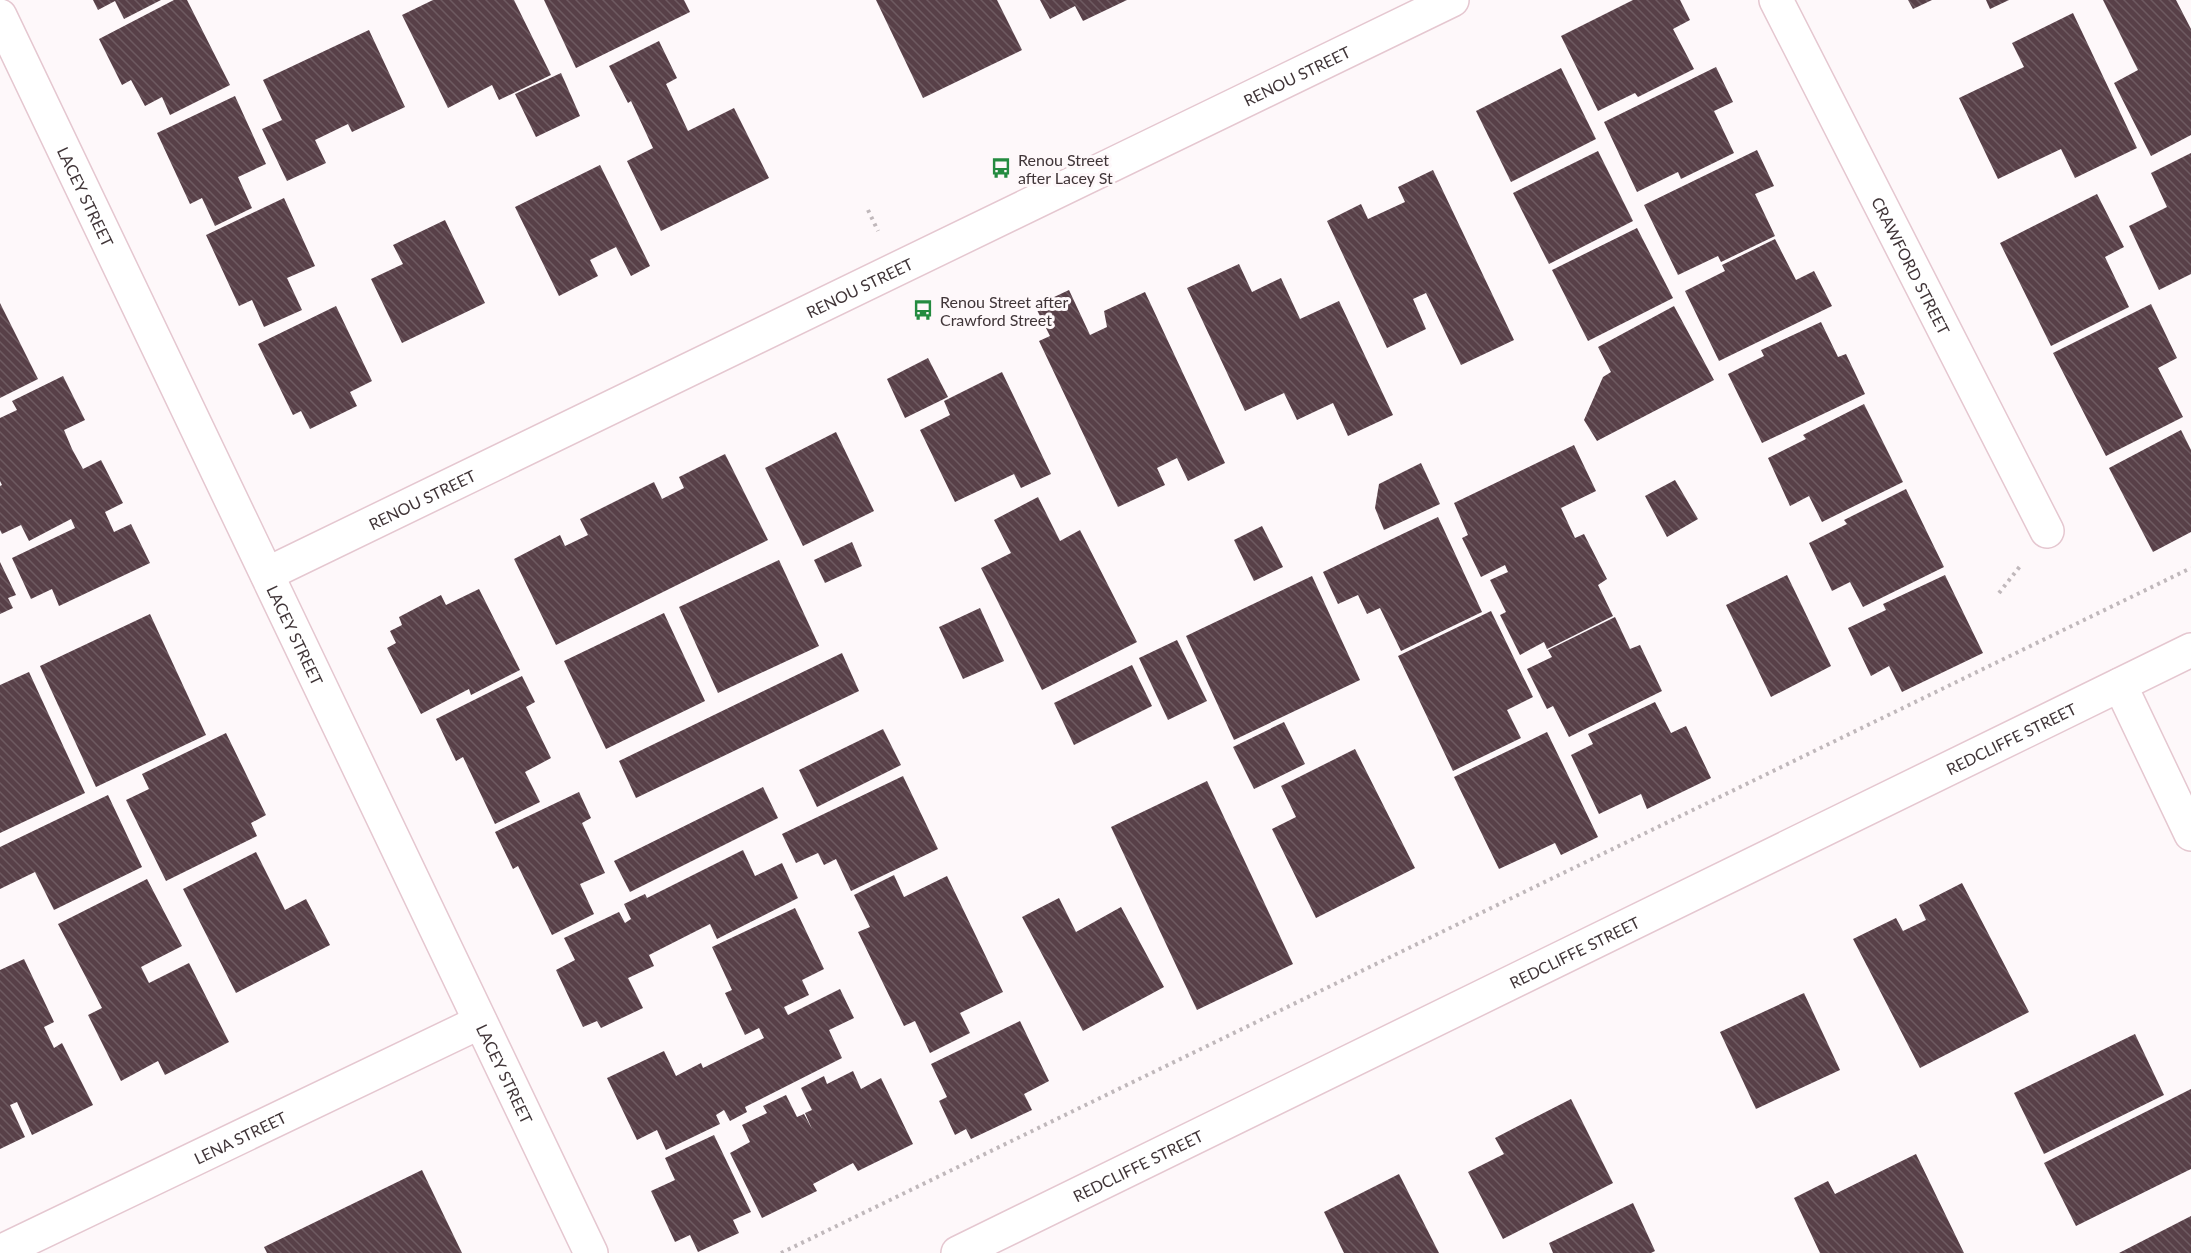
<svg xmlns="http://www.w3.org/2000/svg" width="2191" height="1253" font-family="Lato,sans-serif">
<defs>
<pattern id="building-back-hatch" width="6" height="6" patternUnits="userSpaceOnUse" patternTransform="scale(1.5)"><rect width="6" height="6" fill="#584048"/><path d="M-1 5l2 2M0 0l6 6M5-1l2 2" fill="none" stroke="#6e5a61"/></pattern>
</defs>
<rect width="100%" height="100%" fill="#fef8fa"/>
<g fill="url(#building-back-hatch)">
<path d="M93 0H161L124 19 115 1 98 10Z"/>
<path d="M174 0H187L230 85 170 115 162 97 145 106 131 80 122 85 99 39Z"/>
<path d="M433 0H514L551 75 499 100 492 85 448 108 402 15Z"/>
<path d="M544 0H684L690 12 576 68Z"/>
<path d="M876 0H997L1022 50 923 98Z"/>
<path d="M1040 0H1127L1083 21 1075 6 1050 19Z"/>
<path d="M1633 0H1680L1690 20 1673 29 1694 69 1638 97 1635 93 1598 111 1561 36Z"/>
<path d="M1908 0H1932L1913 9Z"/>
<path d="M1986 0H2009L1990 9Z"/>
<path d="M2103 0H2176L2191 29V135L2151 156 2114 83 2138 70Z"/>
<path d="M2073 13 2137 148 2075 178 2061 149 1998 179 1959 98 2024 67 2012 43Z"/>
<path d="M369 30 405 107 352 132 348 124 315 140 326 163 287 181 262 129 282 120 263 80Z"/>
<path d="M659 41 677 78 666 84 688 131 734 108 769 178 661 231 627 161 653 148 631 101 628 103 609 66Z"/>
<path d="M1716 67 1733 102 1714 111 1734 153 1681 179 1678 172 1637 192 1604 122Z"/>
<path d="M1561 68 1596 139 1511 182 1476 111Z"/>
<path d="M561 73 580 116 536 137 515 94Z"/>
<path d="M235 96 266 164 238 177 252 208 215 226 202 198 190 204 157 133Z"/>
<path d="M1757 150 1774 186 1755 194 1775 236 1721 262 1718 256 1678 275 1644 205Z"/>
<path d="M1598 151 1633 221 1549 264 1513 193Z"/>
<path d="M2191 153V274L2159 290 2129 226 2167 207 2151 173Z"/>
<path d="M600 165 650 266 631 276 616 247 590 260 598 276 559 296 515 207Z"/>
<path d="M1433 170 1514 340 1461 365 1426 293 1413 299 1426 329 1387 348 1327 221 1361 204 1368 219 1405 202 1398 187Z"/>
<path d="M2097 194 2124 247 2105 257 2129 307 2051 346 2000 243Z"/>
<path d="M284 198 315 266 287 278 302 310 264 327 252 300 239 306 206 235Z"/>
<path d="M445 220 485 303 402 343 371 279 403 264 393 245Z"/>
<path d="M1637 228 1673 298 1588 341 1552 270Z"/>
<path d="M1775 239 1796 280 1814 271 1832 306 1719 361 1685 291 1725 271 1722 265Z"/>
<path d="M1239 264 1252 292 1281 278 1300 319 1339 301 1393 415 1348 436 1333 403 1297 420 1284 393 1245 411 1187 288Z"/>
<path d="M1069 290 1090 335 1107 327 1104 311 1145 292 1225 463 1188 481 1177 458 1157 468 1165 485 1118 507 1039 341 1050 336 1035 306Z"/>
<path d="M0 303 38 379 0 398Z"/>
<path d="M2151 304 2177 358 2158 368 2183 417 2106 456 2053 353Z"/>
<path d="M336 306 372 381 350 392 357 406 310 429 301 411 293 415 258 344Z"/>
<path d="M1674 306 1714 380 1597 441 1584 420 1603 377 1611 372 1598 347Z"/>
<path d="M1821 322 1838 357 1846 354 1865 394 1762 443 1728 374 1764 356 1761 350Z"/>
<path d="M928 358 948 397 905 418 887 379Z"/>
<path d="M1002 372 1051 474 1021 488 1014 474 955 502 920 430 950 415 944 401Z"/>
<path d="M63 376 85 420 64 430 72 449 83 469 101 460 123 503 105 512 114 532 131 524 150 563 59 606 52 589 31 599 12 558 75 528 71 519 29 541 21 525 2 534 0 530V486L2 485 0 481V418L17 410 12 401Z"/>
<path d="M1864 404 1903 482 1822 522 1809 496 1790 506 1768 458 1806 439 1803 435Z"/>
<path d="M2181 430 2191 450V532L2153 552 2109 468Z"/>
<path d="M836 432 874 511 803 546 765 468Z"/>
<path d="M1574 445 1596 491 1561 508 1575 538 1584 534 1607 579 1598 585 1613 616 1547 649 1544 642 1520 655 1500 615 1506 612 1490 580 1508 572 1505 565 1481 577 1462 538 1468 535 1454 503Z"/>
<path d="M725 454 768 540 556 645 514 559 560 535 565 546 588 535 580 519 654 482 662 499 684 488 679 477Z"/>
<path d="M1421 463 1440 504 1384 530 1375 508 1379 484Z"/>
<path d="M1675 480 1698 519 1667 537 1645 496Z"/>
<path d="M1906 489 1944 567 1863 607 1850 582 1832 591 1809 543 1847 524 1844 520Z"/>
<path d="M1038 497 1060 541 1080 530 1137 642 1042 690 981 568 1011 553 994 520Z"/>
<path d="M1438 517 1482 612 1401 651 1380 608 1367 614 1358 595 1338 604 1323 572Z"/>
<path d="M1262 526 1283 567 1254 581 1234 540Z"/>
<path d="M852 542 862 566 825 583 814 560Z"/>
<path d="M779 560 819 646 718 693 679 607Z"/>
<path d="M0 562 16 595 8 598 13 608 0 614Z"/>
<path d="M1787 575 1831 666 1771 697 1726 605Z"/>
<path d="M1945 575 1983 653 1902 692 1889 666 1871 676 1848 628 1886 610 1883 604Z"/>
<path d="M1312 576 1360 680 1234 740 1186 636Z"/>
<path d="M479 589 520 670 471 695 469 689 421 714 387 648 396 643 390 631 402 625 399 617 441 595 446 605Z"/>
<path d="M980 608 1004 661 963 679 939 627Z"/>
<path d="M1491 611 1533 697 1507 710 1521 738 1453 771 1398 656Z"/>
<path d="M664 613 705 701 606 749 564 661Z"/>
<path d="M150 614 206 735 96 787 40 666Z"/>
<path d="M1615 617 1630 649 1640 645 1662 691 1569 737 1553 706 1547 709 1527 669 1552 657 1548 650Z"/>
<path d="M1177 640 1207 701 1168 720 1139 658Z"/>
<path d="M842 653 859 691 636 798 619 761Z"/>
<path d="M1132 665 1152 706 1074 745 1054 703Z"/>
<path d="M29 672 85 793 0 833V685Z"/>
<path d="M522 676 535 702 526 707 551 758 525 772 540 802 495 824 463 757 456 761 436 719Z"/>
<path d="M1655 702 1671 733 1686 726 1711 778 1647 809 1641 794 1599 814 1571 755 1593 744 1588 734Z"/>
<path d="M1284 722 1305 764 1254 789 1233 747Z"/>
<path d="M883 729 901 765 817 807 799 770Z"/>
<path d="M1547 732 1598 837 1561 855 1555 843 1499 869 1454 777Z"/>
<path d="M226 733 266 815 251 823 257 836 166 881 126 800 149 789 142 774Z"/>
<path d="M1355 749 1415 868 1316 918 1272 829 1296 817 1281 786Z"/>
<path d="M903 776 938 849 851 891 836 859 824 865 818 853 796 863 782 834Z"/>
<path d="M1207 781 1293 964 1197 1010 1111 827Z"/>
<path d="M763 787 778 818 630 892 614 861Z"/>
<path d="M579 792 591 818 582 823 605 873 580 884 594 914 552 935 518 866 513 869 495 832Z"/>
<path d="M108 795 142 867 54 910 35 872 0 889V847Z"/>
<path d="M743 850 755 876 782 863 798 898 717 939 710 924 649 955 654 966 628 978 643 1008 601 1028 597 1021 583 1027 556 970 575 960 564 938 619 912 625 923 631 919 624 904 645 894 647 898Z"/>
<path d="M256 852 285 910 306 899 330 945 236 993 183 889Z"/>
<path d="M894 875 904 897 947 876 1003 992 960 1013 970 1033 930 1053 915 1021 904 1026 858 932 870 927 854 895Z"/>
<path d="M147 879 182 946 141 967 149 983 189 963 229 1042 165 1075 158 1061 121 1081 88 1015 102 1008 58 924Z"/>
<path d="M1962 883 2029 1012 1920 1068 1853 939 1896 918 1903 931 1926 920 1919 905Z"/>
<path d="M1059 898 1076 932 1121 907 1164 987 1083 1031 1022 917Z"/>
<path d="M795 908 824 969 802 980 809 995 784 1007 788 1015 840 989 854 1018 829 1030 842 1058 745 1107 747 1112 730 1121 724 1110 716 1115 720 1124 666 1150 657 1130 637 1140 607 1078 664 1051 676 1076 701 1063 703 1068 764 1038 759 1028 745 1035 725 993 732 990 712 947Z"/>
<path d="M24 959 54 1022 44 1027 54 1048 62 1043 93 1105 32 1135 17 1102 10 1105 25 1137 0 1149V970Z"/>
<path d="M1804 993 1840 1070 1756 1109 1720 1032Z"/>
<path d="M1020 1021 1049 1081 1024 1094 1032 1110 971 1139 966 1129 955 1135 939 1101 947 1097 931 1064Z"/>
<path d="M2135 1034 2164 1095 2044 1154 2014 1093Z"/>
<path d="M853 1071 861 1089 881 1078 913 1144 858 1171 853 1163 813 1184 817 1191 762 1218 730 1153 750 1142 742 1125 767 1113 763 1106 786 1095 797 1117 804 1114 812 1129 805 1113 812 1110 801 1088 824 1076 827 1084Z"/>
<path d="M2191 1089V1169L2076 1226 2044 1163Z"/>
<path d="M1571 1099 1613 1183 1503 1239 1468 1172 1504 1154 1495 1138Z"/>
<path d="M714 1135 751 1212 733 1220 739 1233 698 1252 690 1235 675 1242 651 1191 675 1180 665 1158Z"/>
<path d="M1916 1154 1964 1253H1820L1794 1198 1828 1181 1835 1194Z"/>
<path d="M422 1170 462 1253H267L264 1247Z"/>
<path d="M1399 1174 1439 1253H1344L1324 1212Z"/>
<path d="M1633 1203 1655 1251 1651 1253H1553L1549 1243Z"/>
<path d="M2191 1216V1253H2119Z"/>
</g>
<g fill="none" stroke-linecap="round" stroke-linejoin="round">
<g stroke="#e5c7d0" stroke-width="36">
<g id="minor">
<path id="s1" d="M1776 0 2047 531"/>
<path id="s2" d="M0 16 591 1253"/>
<path id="s3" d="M267 574 1452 0"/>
<path d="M2120 685 2191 834"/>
<path id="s4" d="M0 1252 480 1022"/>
<path id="s5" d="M958 1253 2191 650"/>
</g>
</g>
<g stroke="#c0b8bb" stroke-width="4" stroke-dasharray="3 4.5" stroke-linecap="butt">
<path d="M868 210 878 231"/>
<path d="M1999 593 2021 565"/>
<path d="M781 1253 2191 568"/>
</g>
<use href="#minor" stroke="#fff" stroke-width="33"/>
</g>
<defs>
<g id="bus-bare" transform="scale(1.62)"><path d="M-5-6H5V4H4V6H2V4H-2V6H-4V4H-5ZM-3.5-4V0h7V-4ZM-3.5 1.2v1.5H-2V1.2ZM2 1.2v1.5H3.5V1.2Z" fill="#248b40" stroke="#fef8fa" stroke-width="2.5" paint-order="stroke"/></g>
</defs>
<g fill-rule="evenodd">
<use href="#bus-bare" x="1001" y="168"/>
<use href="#bus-bare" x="923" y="310"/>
</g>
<g text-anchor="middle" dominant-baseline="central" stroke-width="6" stroke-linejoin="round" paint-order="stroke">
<g font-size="16" fill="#403538" stroke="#fef8fa">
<text stroke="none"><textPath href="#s3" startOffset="1144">RENOU STREET</textPath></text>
<text stroke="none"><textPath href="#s2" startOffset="200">LACEY STREET</textPath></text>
<text stroke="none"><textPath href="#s1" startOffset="298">CRAWFORD STREET</textPath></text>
<text stroke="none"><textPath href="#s3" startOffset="658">RENOU STREET</textPath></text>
<text stroke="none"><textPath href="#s3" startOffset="172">RENOU STREET</textPath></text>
<text stroke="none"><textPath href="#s2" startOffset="686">LACEY STREET</textPath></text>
<text stroke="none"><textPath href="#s5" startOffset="1172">REDCLIFFE STREET</textPath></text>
<text stroke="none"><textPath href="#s5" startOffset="686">REDCLIFFE STREET</textPath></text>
<text stroke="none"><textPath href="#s2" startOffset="1172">LACEY STREET</textPath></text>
<text stroke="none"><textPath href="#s4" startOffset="266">LENA STREET</textPath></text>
<text stroke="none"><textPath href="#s5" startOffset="200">REDCLIFFE STREET</textPath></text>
</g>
<g font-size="16" fill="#403538" stroke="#fef8fa" text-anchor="start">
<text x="1018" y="159">Renou Street<tspan x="1018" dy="18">after Lacey St</tspan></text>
<text x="940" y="301">Renou Street after<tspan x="940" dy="18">Crawford Street</tspan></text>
</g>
</g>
</svg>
